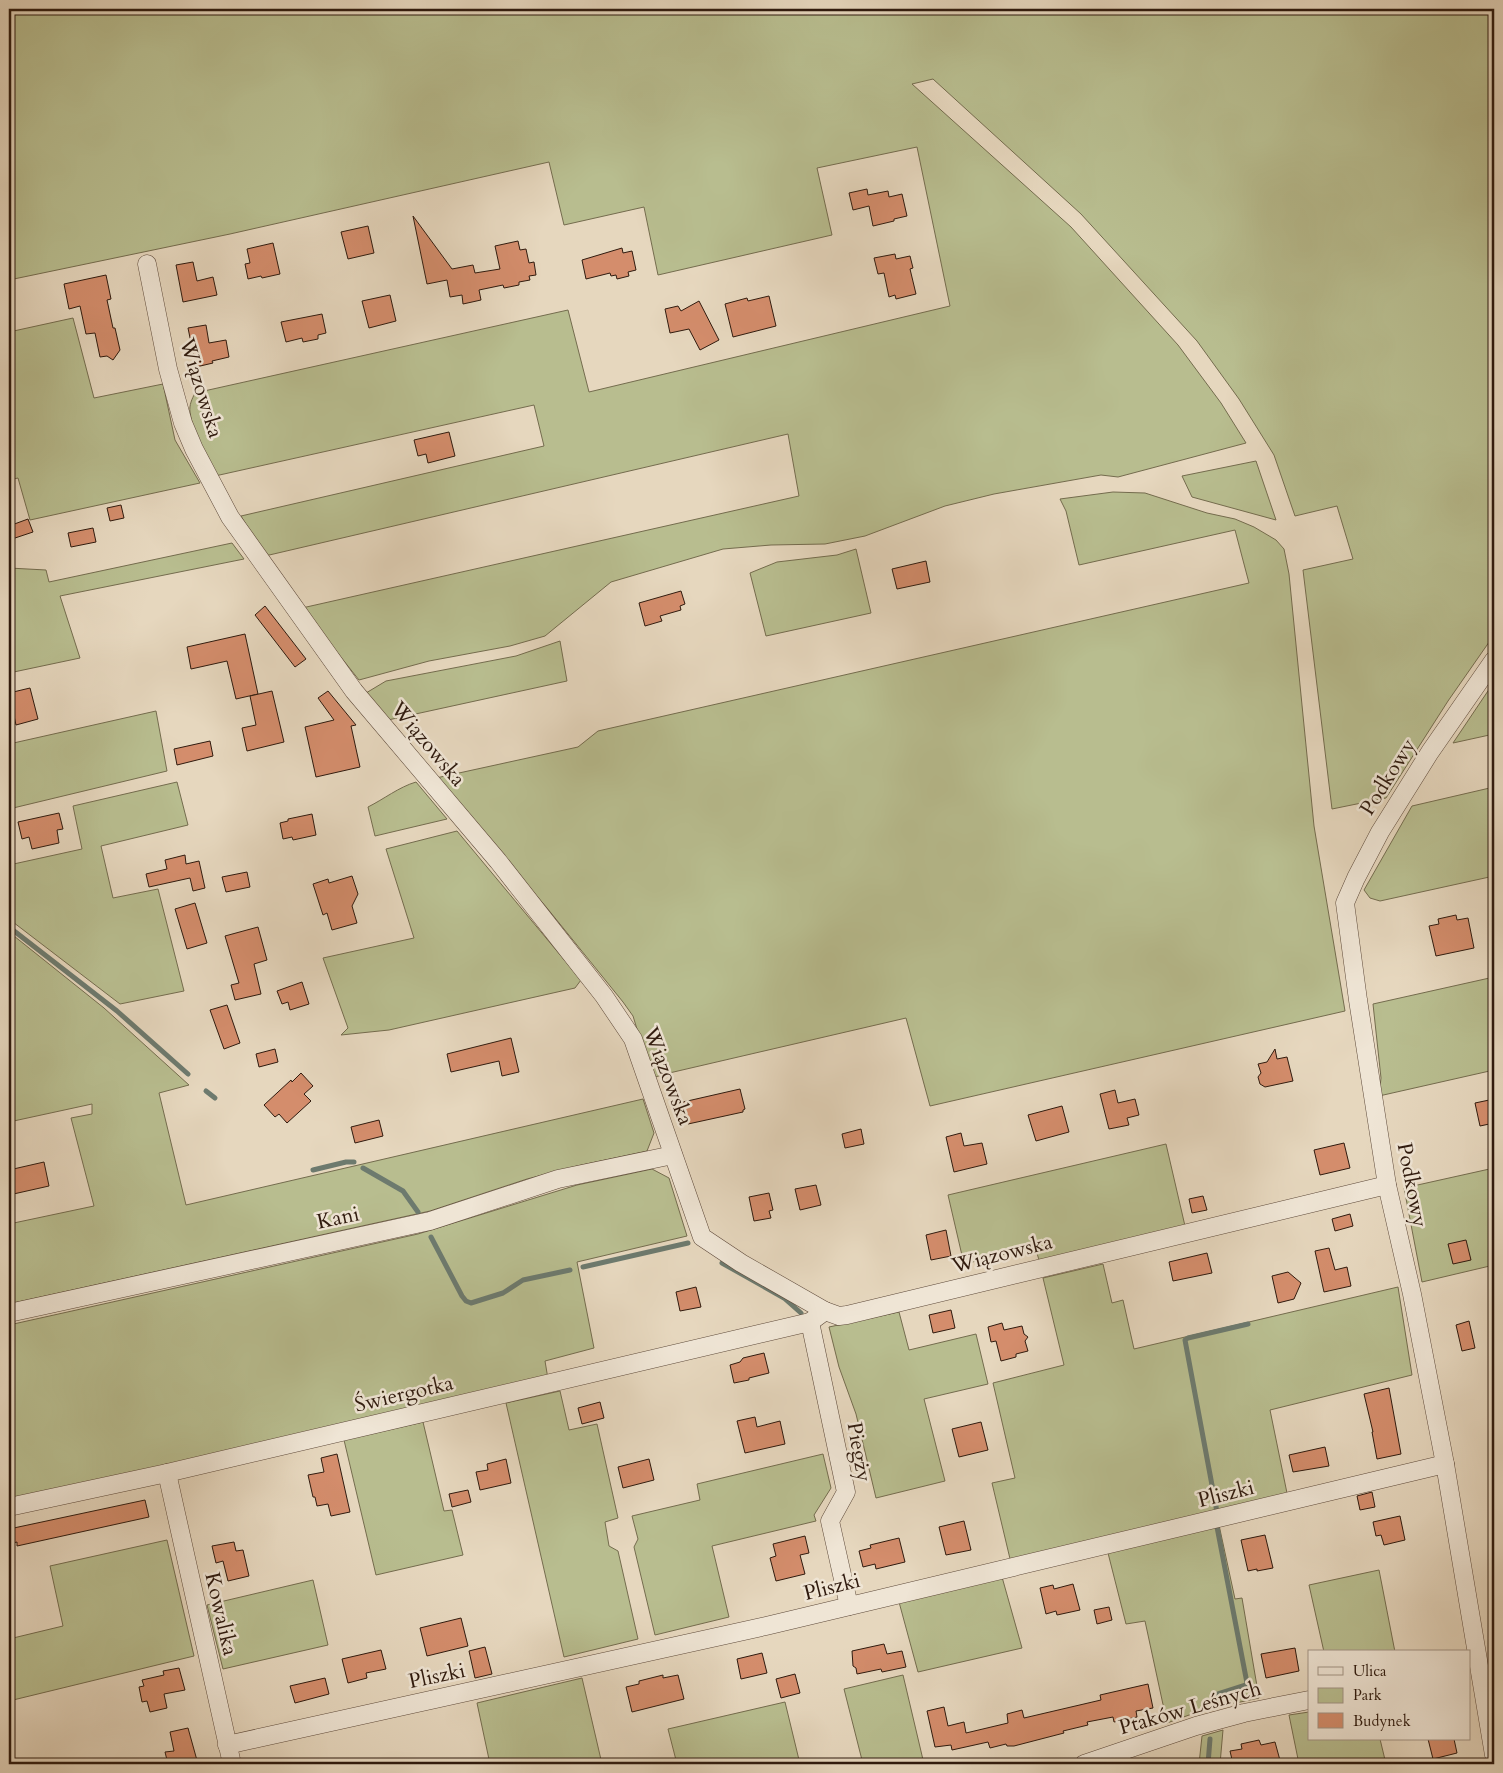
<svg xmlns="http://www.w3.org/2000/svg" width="1503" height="1773" font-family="Cardo,serif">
<rect width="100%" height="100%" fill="#e6d7be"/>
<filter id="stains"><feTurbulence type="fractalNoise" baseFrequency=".004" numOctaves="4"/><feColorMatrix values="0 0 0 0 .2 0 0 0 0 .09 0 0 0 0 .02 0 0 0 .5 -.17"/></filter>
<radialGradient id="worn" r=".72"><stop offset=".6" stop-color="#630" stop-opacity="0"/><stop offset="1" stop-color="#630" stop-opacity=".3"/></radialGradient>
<g fill="#b8bd8f" stroke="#746c4e">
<path d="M9 9H1494V635L1448 701 1386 798 1332 809 1303 570 1353 559 1337 506 1295 516 1274 455 1239 399 1197 341 1081 214 933 79 912 84 1071 227 1178 345 1221 403 1246 443 1118 477 1101 475 994 494 945 506 865 536 825 544 771 545 723 549 611 582 545 636 510 646 429 661 359 680 302 608 799 496 788 434 265 556 241 516 544 446 534 405 215 476C207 459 192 431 190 412 189 405 192 399 195 393L568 310 589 392 950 306 917 147 817 168 832 235 658 275 644 207 564 225 549 162 230 234 9 280Z"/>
<path d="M73 318 94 398 163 384 175 440 200 483 30 520 18 478 9 480V332Z"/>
<path d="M1256 461 1276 520 1192 497 1182 476Z"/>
<path d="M1113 492 1145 493 1207 513 1235 519 1254 527 1276 540 1284 549 1289 574 1314 826 1345 1011 930 1106 906 1018 665 1074 652 1078 633 1016 623 1002 547 908 436 778 578 747 598 731 1249 583 1235 530 1079 565 1066 511 1060 499Z"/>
<path d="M232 543 244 559 60 596 80 658 9 673V568L46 570 49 582Z"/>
<path d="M856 549 871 613 766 636 750 573 777 562 837 555Z"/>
<path d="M560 641 567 681 388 720 366 693 386 681 516 656Z"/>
<path d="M1494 682V734L1453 743Z"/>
<path d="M156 711 167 771 9 809V744Z"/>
<path d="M177 782 188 825 101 846 113 898 158 889 184 991 120 1004 9 919V865L82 849 73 806Z"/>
<path d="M416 782 447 819 375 836 368 807C384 799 399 787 416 782Z"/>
<path d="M1494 787V876L1380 901 1370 898 1364 890 1412 806Z"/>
<path d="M457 831 581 980 575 988 389 1030 341 1035 348 1028 323 958 414 938 386 849Z"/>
<path d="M9 932 104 1008 189 1085 159 1093 186 1205 643 1099 654 1133 647 1151 577 1166 527 1179 430 1211 9 1304V1224L94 1206 71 1118 92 1114V1104L9 1122Z"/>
<path d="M1494 977V1070L1379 1096 1381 1078 1373 1004Z"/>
<path d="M1166 1144 1185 1226 1040 1263 1035 1247 964 1264 948 1195Z"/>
<path d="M1494 1168V1265L1422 1282 1404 1188Z"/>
<path d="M652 1169 669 1178 687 1236 577 1262 594 1348 545 1361 548 1379 9 1500V1325L418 1234 577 1185Z"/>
<path d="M1103 1264 1112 1303 1123 1300 1134 1349 1398 1287 1412 1375 1270 1410 1288 1498 1011 1563 992 1483 1015 1478 993 1383 1064 1365 1043 1278Z"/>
<path d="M899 1312 909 1350 976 1334 988 1384 924 1399 945 1481 876 1498 856 1414 839 1367 829 1327Z"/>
<path d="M560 1391 569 1430 597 1424 618 1518 605 1522 609 1546 618 1551 638 1639 564 1657 506 1403Z"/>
<path d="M423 1422 444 1511 452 1510 463 1555 376 1575 344 1440Z"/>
<path d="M823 1454 831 1488 814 1515 816 1521 712 1546 729 1617 655 1635 634 1547 638 1539 632 1516 700 1500 697 1484Z"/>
<path d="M1219 1525 1235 1599 1242 1598 1259 1698 1203 1710 1167 1723 1145 1621 1126 1624 1108 1553Z"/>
<path d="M167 1540 194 1656 9 1701V1639L63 1626 50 1566Z"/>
<path d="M1379 1570 1395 1652H1324L1309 1585Z"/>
<path d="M1002 1577 1022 1648 918 1672 899 1602Z"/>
<path d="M313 1580 328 1645 223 1669 207 1605Z"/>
<path d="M903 1675 924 1764H863L844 1689Z"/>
<path d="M582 1678 602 1764H490L477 1703Z"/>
<path d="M785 1702 800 1764H677L668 1729Z"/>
<path d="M1309 1712V1739H1380L1386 1764H1299L1289 1715Z"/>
<path d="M1223 1730 1220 1764H1199L1202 1736Z"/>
</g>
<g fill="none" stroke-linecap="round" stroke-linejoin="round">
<g stroke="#6d7a6e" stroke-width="5">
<path d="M9 927 117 1011 188 1074"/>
<path d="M206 1091 215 1098"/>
<path d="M363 1168 403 1191 418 1212"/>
<path d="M313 1170 346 1162H354"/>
<path d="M431 1237 462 1296 466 1301 471 1303 503 1293 523 1280 570 1270"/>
<path d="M722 1263 784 1298 801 1313"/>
<path d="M583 1267 688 1243"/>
<path d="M1217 1512 1185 1340 1188 1338 1248 1324"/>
<path d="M1216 1699 1218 1694 1246 1685 1247 1683 1217 1527"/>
<path d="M1208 1764 1210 1739"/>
</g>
</g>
<g fill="#d48d6c" stroke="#2f1a0e">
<path d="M867 189 868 195 888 191 889 197 902 194 907 216 894 219V221L873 226 869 206 853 210 849 193Z"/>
<path d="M413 216 452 269 473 265 475 273 500 269 495 246 518 241 520 250 526 249 529 263 534 262 536 275 529 276 530 280 519 282V285L504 288 503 285 479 290 481 300 463 304 462 295 450 297 447 280 427 284Z"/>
<path d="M368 226 374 253 348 259 341 232Z"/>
<path d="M273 243 280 274 262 278 261 276 248 279 245 264 250 263 247 249Z"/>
<path d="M622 248 623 253 632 251 636 270 628 272 629 276 617 279 616 275 611 276 610 273 586 279 582 260Z"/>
<path d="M895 254 896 259 910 256 913 268 910 269 916 294 896 299 895 295 889 297 884 273 878 274 874 258Z"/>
<path d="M193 262 197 281 213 277 217 295 183 302 176 265Z"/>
<path d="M106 275 111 299 107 300 113 328H115L120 350 113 360 107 356 100 357 95 333 86 334 80 306 69 309 64 284Z"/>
<path d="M390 295 396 321 369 328 362 301Z"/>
<path d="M769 296 776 326 733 337 725 304 747 298 748 301Z"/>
<path d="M699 301 719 340 700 350 689 329 670 333 665 309 678 306 681 311Z"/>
<path d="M322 314 326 333 318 335V339L303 342 302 338 286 342 281 322Z"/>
<path d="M206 325 209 343 226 340 229 357 212 361 213 363 196 367 188 328Z"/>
<path d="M449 432 455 456 428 463 426 454 418 456 414 440Z"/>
<path d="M121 505 124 518 110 521 107 508Z"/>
<path d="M28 519 33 532 9 540V526Z"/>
<path d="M93 528 96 542 71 547 68 533Z"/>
<path d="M926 561 930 582 897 589 892 569Z"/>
<path d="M681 591 685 604 680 606 681 610 660 616 662 621 645 626 639 603Z"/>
<path d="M265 606 306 659 295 667 255 615Z"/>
<path d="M245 634 258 694 236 699 227 661 191 669 187 647Z"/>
<path d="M30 688 38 719 16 725 9 693Z"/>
<path d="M272 691 284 742 247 751 242 728 256 725 250 696Z"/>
<path d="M328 691 356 725 351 726 360 767 316 777 305 727 334 720 318 698Z"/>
<path d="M210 741 213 756 177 765 174 749Z"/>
<path d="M59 813 63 829 57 830 59 843 32 849 29 837 22 839 18 822Z"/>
<path d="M312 814 316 835 293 840 292 837 283 839 280 823 288 821V819Z"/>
<path d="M185 855 186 864 199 861 205 888 193 891 190 878 149 887 146 874 167 869 165 860Z"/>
<path d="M247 872 250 887 226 892 222 877Z"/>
<path d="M352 876 358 894 352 906 357 923 332 930 327 913 323 915 313 884 328 879 329 883Z"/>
<path d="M195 903 207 943 187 949 175 909Z"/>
<path d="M1456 915 1457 920 1468 918 1474 948 1436 956 1429 926 1439 924 1438 919Z"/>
<path d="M258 927 267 960 254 964 261 994 235 1000 231 985 239 983 225 936Z"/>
<path d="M302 982 309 1004 290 1010 288 1002 282 1004 277 991Z"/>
<path d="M227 1005 240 1043 224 1049 210 1010Z"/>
<path d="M511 1038 519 1072 502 1076 499 1061 451 1072 447 1054Z"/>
<path d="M275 1049 278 1062 259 1067 256 1054Z"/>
<path d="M1275 1049 1277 1059 1287 1057 1293 1081 1265 1087 1260 1084 1258 1077 1261 1073 1258 1064 1267 1062Z"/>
<path d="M301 1073 313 1086 304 1094 311 1101 287 1123 279 1114 275 1117 264 1105 291 1080 292 1082Z"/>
<path d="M740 1089 745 1109 743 1110V1112L688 1124 683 1102Z"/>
<path d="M1115 1090 1118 1103 1135 1099 1139 1115 1127 1118 1129 1125 1109 1129 1100 1094Z"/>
<path d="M1494 1099V1123L1480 1126 1475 1103Z"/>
<path d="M1062 1106 1069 1132 1036 1141 1028 1115Z"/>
<path d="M379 1120 383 1136 355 1143 351 1127Z"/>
<path d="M861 1129 864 1144 845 1148 842 1134Z"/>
<path d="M961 1133 964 1146 982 1143 987 1164 954 1172 946 1137Z"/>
<path d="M1344 1143 1350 1168 1320 1175 1314 1150Z"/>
<path d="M44 1162 49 1186 9 1195V1170Z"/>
<path d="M816 1185 821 1205 800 1210 795 1189Z"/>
<path d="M769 1193 773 1210 769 1211 771 1218 754 1221 749 1197Z"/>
<path d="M1203 1196 1207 1210 1192 1213 1189 1199Z"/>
<path d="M1350 1214 1353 1226 1335 1231 1332 1219Z"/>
<path d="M946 1230 951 1256 931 1260 926 1235Z"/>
<path d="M1466 1240 1471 1260 1453 1264 1448 1244Z"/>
<path d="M1329 1248 1335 1270 1347 1267 1351 1286 1324 1292 1315 1251Z"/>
<path d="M1207 1253 1212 1273 1173 1281 1169 1262Z"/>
<path d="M1288 1272 1301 1283 1294 1299 1278 1303 1272 1276Z"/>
<path d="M696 1287 701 1307 680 1311 676 1292Z"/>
<path d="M951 1310 955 1328 933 1333 929 1315Z"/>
<path d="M1469 1321 1475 1348 1462 1351 1456 1325Z"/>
<path d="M1002 1323 1004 1330 1022 1326 1024 1334 1028 1337 1025 1341 1028 1351 1016 1354V1357L1001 1361 996 1341 991 1342 988 1327Z"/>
<path d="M764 1353 769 1373 749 1378V1380L734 1383 730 1365 740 1362 743 1358Z"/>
<path d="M1389 1388 1401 1454 1377 1459 1372 1432H1373L1364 1394Z"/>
<path d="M600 1402 604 1418 582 1424 578 1408Z"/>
<path d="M755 1417 757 1427 780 1421 785 1444 745 1453 737 1421Z"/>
<path d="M981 1422 988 1450 959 1457 952 1429Z"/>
<path d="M1325 1447 1329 1466 1293 1472 1289 1455Z"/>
<path d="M337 1454 350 1512 331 1516 328 1504 317 1506 315 1497H313L308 1475 324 1472 321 1458Z"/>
<path d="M506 1459 511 1483 480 1490 476 1472 488 1470 487 1464Z"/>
<path d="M649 1459 654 1480 623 1488 618 1467Z"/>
<path d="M468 1490 471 1502 452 1507 449 1494Z"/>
<path d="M1372 1492 1375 1507 1360 1510 1357 1496Z"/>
<path d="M145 1500 149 1517 17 1546V1542L9 1544V1529Z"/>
<path d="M1400 1516 1405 1540 1384 1545 1381 1535 1376 1536 1373 1522Z"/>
<path d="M964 1521 971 1550 946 1555 939 1527Z"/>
<path d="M1265 1535 1273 1568 1257 1571V1569L1248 1571 1241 1540Z"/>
<path d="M805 1536 809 1553 800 1555 805 1574 776 1581 770 1558 776 1556 773 1544Z"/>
<path d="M899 1538 905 1562 876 1569 875 1564 863 1567 859 1551 871 1548 870 1545Z"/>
<path d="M234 1542 236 1551 243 1550 249 1576 228 1581 223 1561 216 1563 212 1546Z"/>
<path d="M1073 1584 1080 1610 1057 1615 1056 1611 1046 1614 1040 1588 1053 1585 1054 1589Z"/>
<path d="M1109 1607 1112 1620 1097 1624 1094 1610Z"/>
<path d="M461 1618 468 1646 427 1656 420 1628Z"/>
<path d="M884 1644 887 1654 902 1651 906 1667 882 1672 881 1669 857 1674 856 1668 853 1666 852 1651Z"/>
<path d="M485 1647 492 1674 475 1678 469 1651Z"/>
<path d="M1295 1648 1299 1671 1266 1678 1261 1654Z"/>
<path d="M381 1650 386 1669 366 1673 367 1678 348 1683 342 1659Z"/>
<path d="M762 1653 767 1673 741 1679 737 1659Z"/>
<path d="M179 1668 185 1690 164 1694 167 1708 150 1712 147 1701 142 1702 139 1687 144 1686 142 1680 164 1675 163 1671Z"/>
<path d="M795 1674 800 1693 781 1698 776 1679Z"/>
<path d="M663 1675V1678L678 1675 684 1699 632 1712 626 1687 639 1684V1681Z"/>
<path d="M325 1678 329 1694 295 1703 290 1686Z"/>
<path d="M1148 1684 1153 1708 1136 1711 1137 1717 1114 1722 1113 1717 1087 1722 1088 1725 1063 1731 1064 1733 1014 1746H1007L1006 1744 990 1748 988 1742 952 1750 951 1745 935 1747 927 1711 944 1707 948 1726 964 1722 966 1733 1008 1723 1007 1714 1022 1710 1024 1718 1101 1700 1100 1695Z"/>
<path d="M188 1728 198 1764H168L165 1752 174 1751 170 1732Z"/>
<path d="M1428 1739H1454L1457 1753 1433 1759Z"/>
<path d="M1259 1740 1261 1745 1275 1742 1281 1764H1233L1230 1751 1242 1749 1241 1744Z"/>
</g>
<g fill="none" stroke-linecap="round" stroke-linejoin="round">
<g stroke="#5d493a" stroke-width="19">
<g id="minor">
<path d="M147 264 168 369 183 423 194 449 230 517 354 691 498 861 604 996 633 1039 702 1237 741 1263 825 1311 839 1316 847 1315 1387 1185"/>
<path d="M1494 660 1430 752 1380 832 1356 878 1345 903 1358 1000 1387 1185 1412 1294 1445 1464 1494 1755"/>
<path d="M9 1313 430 1221 558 1179 673 1155"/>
<path d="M810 1322 846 1492 830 1521 849 1606"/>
<path d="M167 1473 232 1764"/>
<path d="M9 1507 167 1473 810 1322 825 1311"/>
<path d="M227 1745 766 1626 1445 1464"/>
<path d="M1084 1764 1196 1726 1244 1713 1309 1700"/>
</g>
</g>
<use href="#minor" stroke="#efe5d5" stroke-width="18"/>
</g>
<g text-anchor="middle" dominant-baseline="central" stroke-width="5" stroke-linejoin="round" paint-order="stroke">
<g font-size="21" fill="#2f1a0e" stroke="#efe5d5">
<text transform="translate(201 388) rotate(73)">Wiązowska</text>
<text transform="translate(428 744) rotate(50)">Wiązowska</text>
<text transform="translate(1388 777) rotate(-58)">Podkowy</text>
<text transform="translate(668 1076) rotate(69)">Wiązowska</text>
<text transform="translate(1412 1185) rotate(79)">Podkowy</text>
<text transform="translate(338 1218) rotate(-12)">Kani</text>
<text transform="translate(1002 1254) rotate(-14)">Wiązowska</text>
<text transform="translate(404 1394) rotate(-13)">Świergotka</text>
<text transform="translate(859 1452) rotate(80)">Piegży</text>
<text transform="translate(1226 1494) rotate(-14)">Pliszki</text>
<text transform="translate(832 1587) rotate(-14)">Pliszki</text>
<text transform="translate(221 1614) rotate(77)">Kowalika</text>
<text transform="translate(437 1676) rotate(-12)">Pliszki</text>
<text transform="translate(1190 1708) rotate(-16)">Ptaków Leśnych</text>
</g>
</g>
<rect width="1503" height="1773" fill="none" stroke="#e6d7be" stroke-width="30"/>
<rect x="10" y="10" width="1483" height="1753" fill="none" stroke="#2f1a0e" stroke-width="2.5"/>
<rect x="15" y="15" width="1473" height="1743" fill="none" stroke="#2f1a0e"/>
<rect x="1308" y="1650" width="162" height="90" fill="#efe5d5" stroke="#a29485"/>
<rect x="1318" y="1667" width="25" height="8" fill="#efe5d5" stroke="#a29485"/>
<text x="1353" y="1676" font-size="15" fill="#2f1a0e">Ulica</text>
<rect x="1318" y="1688" width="25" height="15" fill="#b8bd8f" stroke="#a29485"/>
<text x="1353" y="1700" font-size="15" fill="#2f1a0e">Park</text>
<rect x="1318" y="1713" width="25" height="15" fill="#d48d6c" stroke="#a29485"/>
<text x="1353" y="1726" font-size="15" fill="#2f1a0e">Budynek</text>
<rect width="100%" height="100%" filter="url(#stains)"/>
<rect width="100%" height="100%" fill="url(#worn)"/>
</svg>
